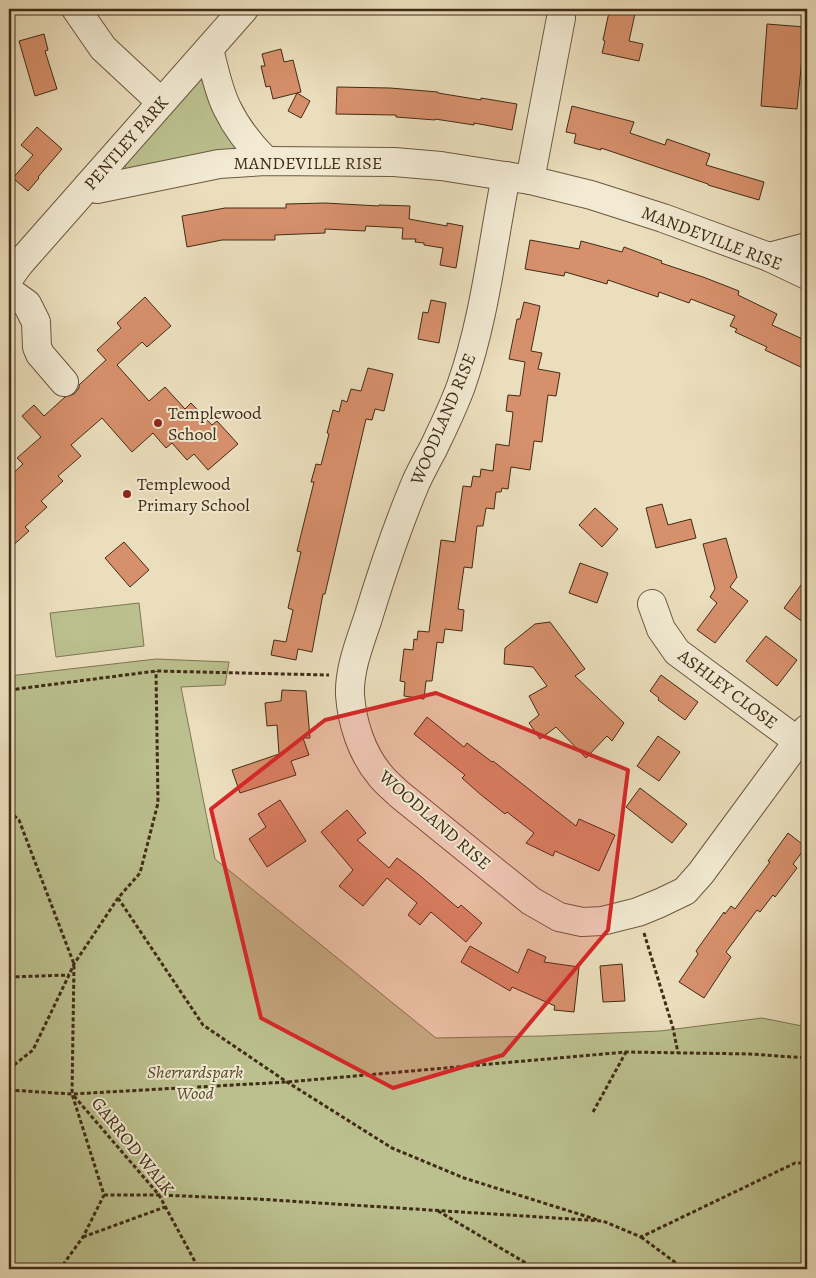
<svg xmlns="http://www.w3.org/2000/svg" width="816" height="1278" font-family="Alegreya,serif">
<rect width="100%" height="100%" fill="#ebdebc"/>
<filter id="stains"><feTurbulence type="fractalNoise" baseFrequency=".004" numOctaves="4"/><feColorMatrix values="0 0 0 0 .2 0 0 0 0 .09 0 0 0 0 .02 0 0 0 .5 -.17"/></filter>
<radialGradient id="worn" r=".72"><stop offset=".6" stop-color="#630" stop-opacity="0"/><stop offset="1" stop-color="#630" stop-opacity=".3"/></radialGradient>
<g fill="#bbc08e" stroke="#7e7652">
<path d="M195 80H201L206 82 237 144 235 148 228 152 130 173 126 169 125 164Z"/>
<path d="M139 603 144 646 56 657 50 613Z"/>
<path d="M156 659 229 662 225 685 181 687 215 859 436 1038 543 1036 660 1031 762 1018 807 1027V1269H9V676Z"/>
</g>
<g fill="#d7906c" stroke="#412c16">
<path d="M614 9H636L629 41 643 44 639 61 602 53 605 41 603 40 609 12 613 13Z"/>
<path d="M767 24 805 27 797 109 761 106Z"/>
<path d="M44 34 48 50 45 51 57 89 35 96 19 41Z"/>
<path d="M281 49 284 62 293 60 301 92 273 99 270 86 266 87 261 66H265L262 54Z"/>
<path d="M337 87 390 88 438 92V93L481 100V98L517 104 512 130 474 123V125L435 119V120L396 117V115L336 114Z"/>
<path d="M297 93 310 101 301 118 288 111Z"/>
<path d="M572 106 634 122 630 133 665 145 667 139 710 154 706 165 764 182 759 200 708 185V184L601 148V150L574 143 576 134 566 132Z"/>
<path d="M37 127 62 149 38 177 39 178 28 191 13 178 33 155 21 145Z"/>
<path d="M325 203 379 206V205L410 206 409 219 447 226V223L463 226 456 268 440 265 443 248 424 245V243L415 242 416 239H402L403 228 366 226 365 231 325 229V233L275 235V240H222L187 247 182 216 225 208H286V204Z"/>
<path d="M530 240 579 249 581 241 622 252 624 247 662 261 661 263 703 277 739 291 738 295 777 314 772 325 807 341V370L765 350 767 347 735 332 737 329 730 326 735 316 691 299 689 303 659 292 658 297 608 280 607 284 565 272 564 276 525 269Z"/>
<path d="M145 297 171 326 147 347 142 342 117 365 149 401 165 387 185 409 191 403 212 425 217 421 238 444 208 470 194 454 187 460 172 443 166 448 153 433 132 452 102 418 71 445 81 456 58 476 63 481 41 501 47 507 25 527 29 531 9 549V477L23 464 17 458 41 437 22 416 34 405 44 416 65 397 74 394 79 388V385L106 360 97 350 121 328 117 323Z"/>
<path d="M431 300 446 303 439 343 418 339 423 312 428 313Z"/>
<path d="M524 302 540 306 531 351 542 353 538 369 560 373 556 396 548 395 542 442 534 441 530 470 511 467 508 489 502 488 501 492H496L494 509 486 508 483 526H477L472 568 464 567 458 609 464 610 462 631 445 629 443 643 437 642 432 681H426L424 699 404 696 405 682 400 681 404 649 413 650 414 639 417 640 418 631 429 632 441 540 455 542 463 486 471 487 473 476 480 477 481 469 493 471 496 444 509 446 513 412 506 411 508 395 520 396 525 362 509 359 517 319H520Z"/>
<path d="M368 368 393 374 384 411 375 409 372 420 366 419 325 594H323L312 652 298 649 296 660 271 655 274 640 286 642 293 610 288 608 301 552 297 551 314 482H311L316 464 321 465 329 434 327 433 333 410 339 412 342 400 347 402 351 389 361 391Z"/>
<path d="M662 504 668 525 691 519 696 538 656 548 646 508Z"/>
<path d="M595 508 618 529 602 547 579 525Z"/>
<path d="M726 538 737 577 730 587 748 601 715 643 697 630 717 603 710 597 715 589 703 544Z"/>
<path d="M124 542 149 570 130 587 105 558Z"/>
<path d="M580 563 608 573 597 603 569 593Z"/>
<path d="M807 577V625L784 608Z"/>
<path d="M550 622 585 669 575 676 624 723 612 741 607 736 586 758 556 727 540 739 529 723 539 715 529 696 547 686 533 667 504 664 505 648 535 624Z"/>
<path d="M766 636 797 660 777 686 746 661Z"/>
<path d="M661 675 698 702 685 720 658 700 659 698 650 691Z"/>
<path d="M282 690 306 691 310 738H303L309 755 291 761 296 775 240 793 232 770 279 754 277 725 267 726 265 703 281 701Z"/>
<path d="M427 717 464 747 467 743 492 762 493 761 576 826 579 819 615 835 599 871 555 851 553 856 526 843 534 833 507 812 505 814 480 794 462 778 465 775 414 734Z"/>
<path d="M658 736 680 752 659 781 637 766Z"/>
<path d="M640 788 687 824 672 843 626 807Z"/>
<path d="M280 800 306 841 267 867 249 839 266 827 258 814Z"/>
<path d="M347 810 366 833 357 840 389 868 397 858 418 874 458 908 461 905 482 923 466 942 431 912 420 925 408 915 417 903 387 878 363 906 339 886 353 870 321 832Z"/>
<path d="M788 833 806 847 793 864 797 868 775 897 773 895 760 912 757 910 726 952 731 957 704 998 679 982 698 954 696 951 724 912 725 914 731 906 735 909 770 862 768 861Z"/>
<path d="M470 946 518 973 528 949 546 957 544 962 579 967 574 1012 554 1010 555 1006 512 987 510 991 461 962Z"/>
<path d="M622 964 625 1001 603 1002 600 966Z"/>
</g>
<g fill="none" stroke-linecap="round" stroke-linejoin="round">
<g stroke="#6c5840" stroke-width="30">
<g id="minor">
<path d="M76 9 103 48 161 102"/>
<path d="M209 49C214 68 218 90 227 108 237 129 250 145 266 161"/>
<path d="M506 176C492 246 485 318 461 386 453 408 443 428 433 449 427 460 421 471 416 482 397 527 382 572 368 618 360 642 349 669 350 695 352 723 362 754 380 775 385 782 393 788 399 794L531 901 559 917 582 922 602 921 638 912 660 903 685 891 701 873 807 729"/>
<path d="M530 180 561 18"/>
<path d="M89 185 97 189 219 164 266 161 394 162 441 166 530 180 591 195 663 218 769 257 807 275"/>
<path d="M769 257 807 247"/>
<path d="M9 278 20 263 244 9"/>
<path d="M9 291 27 304 36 322 37 347 40 354 64 382"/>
<path d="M652 604 661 629 677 652 807 748"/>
</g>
</g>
<g stroke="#412c16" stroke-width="3" stroke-dasharray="4 2.5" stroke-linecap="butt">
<path d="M9 690 156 671 329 675"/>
<path d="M9 811 19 820 74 964 72 1094 104 1195 83 1237 60 1269"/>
<path d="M118 898 203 1025 287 1082 392 1148 464 1178 598 1220"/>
<path d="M644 933 673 1028 678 1053"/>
<path d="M9 977 69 975"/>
<path d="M9 1069 33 1050 69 975 74 964 118 898 140 873 158 803 156 671"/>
<path d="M9 1090 72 1094 287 1082 626 1052 750 1054 807 1058"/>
<path d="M74 1096 159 1195 199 1269"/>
<path d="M593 1112 626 1052"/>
<path d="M104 1195H159L257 1199 603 1221 641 1237 795 1163H807"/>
<path d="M438 1211 536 1269"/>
<path d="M83 1237 165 1207"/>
<path d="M641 1237 684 1269"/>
</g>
<use href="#minor" stroke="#f2ead3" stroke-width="28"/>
</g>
<path fill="#d62828" fill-opacity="0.2" stroke="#d62828" stroke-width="4" stroke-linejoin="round" d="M436 693 628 770 608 930 503 1055 393 1088 261 1018 211 809 325 720Z"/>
<g fill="#8f2418" stroke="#f2ead3" stroke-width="2">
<circle cx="158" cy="423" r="5"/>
<circle cx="127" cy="494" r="5"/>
</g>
<g text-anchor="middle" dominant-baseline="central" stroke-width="4" stroke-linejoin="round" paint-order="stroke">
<g font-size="18" fill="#412c16" stroke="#f2ead3">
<text transform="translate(126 143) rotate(-49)">PENTLEY PARK</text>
<text x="308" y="163">MANDEVILLE RISE</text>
<text transform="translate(712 238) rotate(21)">MANDEVILLE RISE</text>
<text transform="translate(443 419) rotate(-67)">WOODLAND RISE</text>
<text transform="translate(728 689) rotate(37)">ASHLEY CLOSE</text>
<text transform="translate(435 820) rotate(41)">WOODLAND RISE</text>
<text transform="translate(133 1146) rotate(51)">GARROD WALK</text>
</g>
<g font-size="18" fill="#412c16" stroke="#f2ead3" text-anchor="start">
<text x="168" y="413">Templewood<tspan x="168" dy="21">School</tspan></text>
<text x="137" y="484">Templewood<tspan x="137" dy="21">Primary School</tspan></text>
</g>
<g font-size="18" font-style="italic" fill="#594a2e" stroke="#f2ead3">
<text x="195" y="1072">Sherrardspark<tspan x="195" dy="21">Wood</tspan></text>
</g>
</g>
<rect width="816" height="1278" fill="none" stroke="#ebdebc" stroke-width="30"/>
<rect x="10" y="10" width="796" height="1258" fill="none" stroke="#412c16" stroke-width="2.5"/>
<rect x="15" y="15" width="786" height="1248" fill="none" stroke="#412c16"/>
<rect width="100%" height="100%" filter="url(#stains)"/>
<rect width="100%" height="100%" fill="url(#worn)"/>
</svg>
